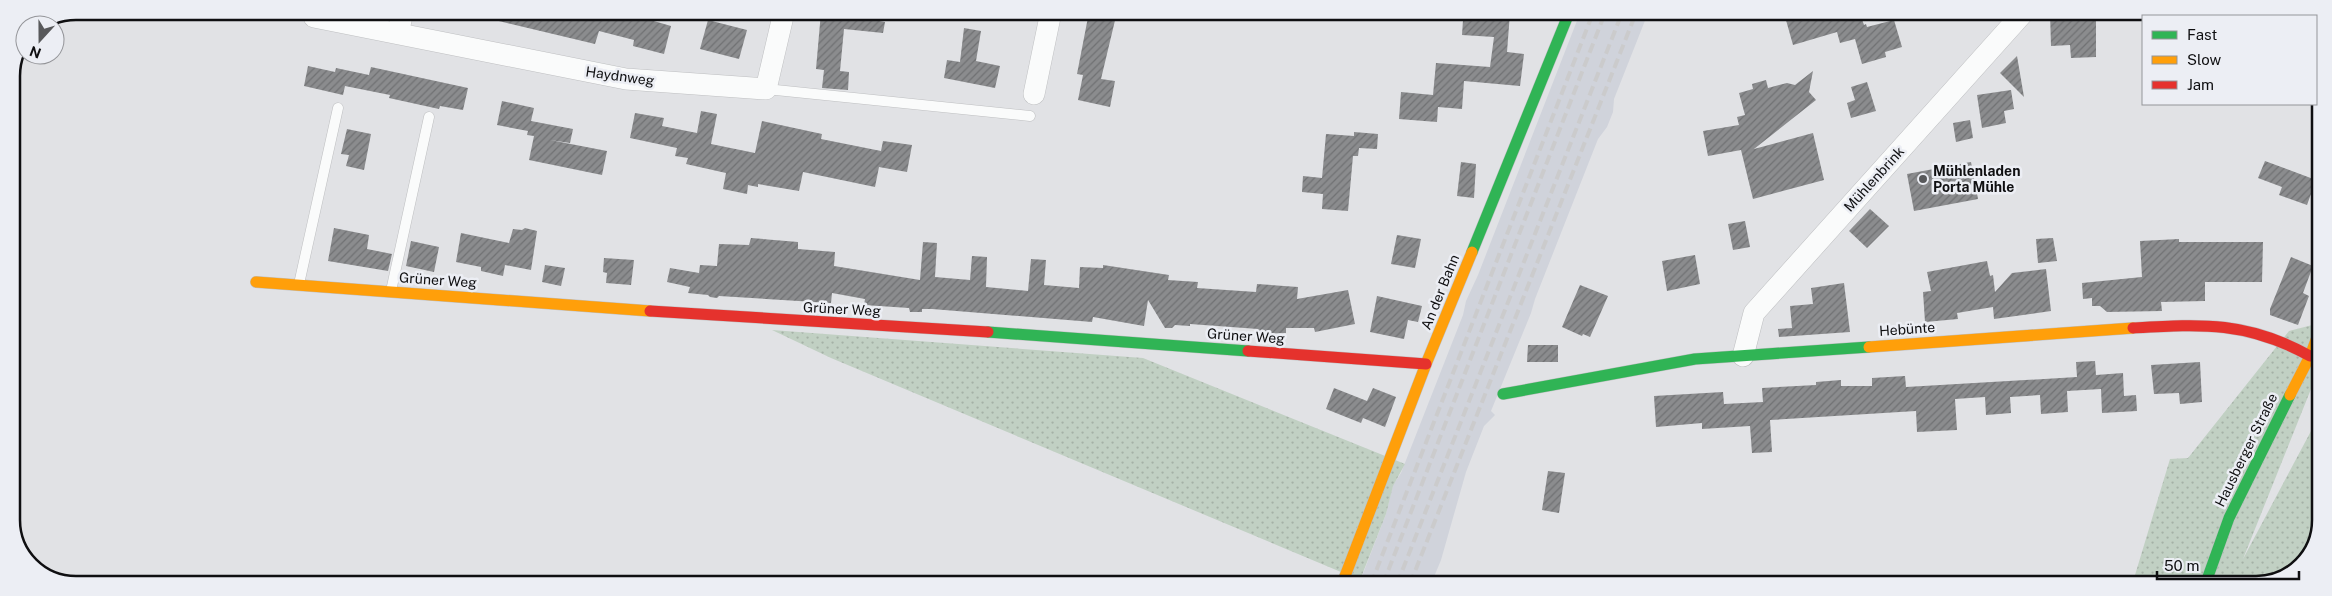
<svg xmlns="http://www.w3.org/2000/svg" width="2332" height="596" font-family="'Public Sans',sans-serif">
<defs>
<pattern id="grass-dots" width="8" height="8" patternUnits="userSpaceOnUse" patternTransform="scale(1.25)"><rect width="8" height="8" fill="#c1d0c3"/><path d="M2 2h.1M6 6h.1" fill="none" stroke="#a5b1a6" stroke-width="1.8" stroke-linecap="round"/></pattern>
<pattern id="building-hatch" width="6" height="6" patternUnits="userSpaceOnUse" patternTransform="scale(1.25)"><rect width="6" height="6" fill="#8b8c8e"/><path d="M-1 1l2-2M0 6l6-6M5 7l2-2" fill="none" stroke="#707173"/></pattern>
</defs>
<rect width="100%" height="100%" fill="#e1e2e5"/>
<path fill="#d0d3db" d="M1580 13H1648L1614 99 1613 112 1607 127 1598 139 1535 299 1531 313 1491 411 1495 415 1484 426 1466 472 1441 560 1431 584H1359L1386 514 1393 485 1401 473 1463 315 1466 301 1478 275Z"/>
<g fill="url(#grass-dots)">
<path d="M2320 323 2319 369 2243 559 2319 416V537L2296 571 2257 585H2132L2170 459 2188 458 2289 331Z"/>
<path d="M772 330 1143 358 1405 464 1393 486 1386 514 1360 580 831 358Z"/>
</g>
<g fill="url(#building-hatch)">
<path d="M478 12H603L639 21 640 17 671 26 664 54 633 46 634 40 599 31 595 44 478 16Z"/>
<path d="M821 12H849L848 15 885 22 883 33 844 29 840 71 849 72 848 90 822 88 824 70 816 69Z"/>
<path d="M1089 12H1117L1101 79 1115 81 1110 107 1078 100 1083 75 1077 74Z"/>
<path d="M1483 13H1510L1507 52 1524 54 1520 86 1464 81 1462 109 1438 107 1437 122 1399 119 1401 92 1433 95 1436 63 1490 67 1494 37 1462 35 1463 20 1482 21Z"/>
<path d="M1784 13H1860L1864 25 1866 24 1867 27 1894 20 1902 47 1885 52 1886 57 1862 64 1855 39 1840 43 1837 32 1793 45Z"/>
<path d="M2050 13H2096V57L2071 58 2070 45 2051 46Z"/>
<path d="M708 20 747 30 739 59 700 49Z"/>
<path d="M964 28 981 31 976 61 1000 66 995 88 944 78 947 60 960 62Z"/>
<path d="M2017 56 2024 97 2000 73Z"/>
<path d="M308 66 335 72 336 68 369 75 371 67 468 88 463 110 440 106 439 109 389 98 390 95 345 86 343 95 304 86Z"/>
<path d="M1813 71 1809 92 1816 100 1754 149 1813 133 1824 180 1753 199 1741 150 1708 156 1703 131 1739 125 1737 117 1745 115 1739 93 1753 89 1752 84 1766 80 1768 88 1787 83 1795 85Z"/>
<path d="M1867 82 1876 111 1851 118 1847 103 1855 100 1851 87Z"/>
<path d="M2011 90 2014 109 2004 111 2006 123 1982 128 1977 95Z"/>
<path d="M502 101 534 108 531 121 573 129 570 143 550 140 607 151 602 175 529 160 534 136 527 135 528 131 497 125Z"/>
<path d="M701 111 717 114 711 144 755 153 762 121 822 134 821 139 881 151 883 141 912 145 907 172 879 167 875 187 803 172 799 191 758 184V187L748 185 747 194 723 189 726 173 686 164 688 158 675 156 677 148 630 138 635 113 664 118 662 126 697 133Z"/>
<path d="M1970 120 1973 138 1956 142 1953 123Z"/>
<path d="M347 129 371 134 364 170 346 166 349 155 341 154Z"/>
<path d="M1354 132 1378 134 1377 149 1359 148 1358 156H1353L1348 211 1322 209 1323 194 1302 192 1303 176 1322 178 1326 134 1354 136Z"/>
<path d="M2265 161 2316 180 2307 205 2279 195 2282 187 2258 178Z"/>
<path d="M1461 162 1476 164 1474 198 1457 196Z"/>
<path d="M1971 162 1978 199 1914 211 1907 174Z"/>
<path d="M1870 209 1889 226 1867 248 1849 231Z"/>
<path d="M1745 221 1750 247 1733 250 1728 224Z"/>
<path d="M334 228 369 235 367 249 392 254 388 271 328 261Z"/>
<path d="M525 228 537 231 531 270 505 265 503 276 481 271V267L456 262 461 233 509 243 513 229 522 230Z"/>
<path d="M1397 235 1421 239 1415 268 1391 264Z"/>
<path d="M751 238 798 242V249L835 252 834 266 920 280 923 242 937 243 935 277 970 280 972 256 987 257 986 287 1028 291 1031 259 1046 260 1044 285 1079 288 1080 267 1103 268V265L1169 275 1168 280 1198 282 1197 288 1256 292 1257 284 1298 287 1297 299 1348 290 1355 324 1315 332 1314 328H1286V333L1257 334 1258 329 1190 324V326L1175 325 1172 328H1165L1148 300 1144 326 1093 317 1092 322 932 309H922V312H910L909 308 864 305 865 299 832 293 831 303 719 296 717 298 710 297 708 295 688 293 690 287 667 282 670 268 699 273 700 265 717 266 719 244 749 245Z"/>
<path d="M2053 238 2057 261 2038 263 2036 239Z"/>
<path d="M2179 239V242H2263L2262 282H2205V301L2161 302 2162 311 2107 312 2100 306H2092V298L2083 299 2082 283 2142 277 2140 241Z"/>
<path d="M411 241 439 247 434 272 406 266Z"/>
<path d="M1695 255 1700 284 1667 291 1662 261Z"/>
<path d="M2291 257 2313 266 2303 293 2309 296 2298 325 2270 315V309Z"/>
<path d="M604 258 634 260 631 285 606 283 607 273 603 272Z"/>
<path d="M1987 261 1990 276 1993 275 1995 292 2012 273 2046 269 2051 311 1994 319 1993 307 1957 313 1958 319 1925 322 1923 292 1931 291 1927 272Z"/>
<path d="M545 265 565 268 561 286 542 282Z"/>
<path d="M1844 283 1850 332 1779 337 1778 329 1792 328 1790 306 1813 304 1811 288Z"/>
<path d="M1580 285 1608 296 1590 337 1583 334 1582 336 1562 327Z"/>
<path d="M1377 296 1422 306 1418 322 1408 320 1404 339 1370 332Z"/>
<path d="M1528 345H1558V362H1527Z"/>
<path d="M2095 361 2096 375 2123 373 2124 396 2136 395 2137 411 2102 413 2101 389 2067 391 2068 412 2041 414 2040 395 2010 397 2011 413 1986 415 1985 397 1955 399 1957 430 1917 432 1916 411 1770 420 1772 452 1752 453 1750 426 1702 429V423L1656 427 1654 396 1723 392 1724 404 1763 402 1762 388 1816 385V382L1841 380V386H1872V378L1905 376 1906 387 2077 377 2076 362Z"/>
<path d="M2200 362 2202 402 2180 404 2179 393 2154 394 2151 365Z"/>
<path d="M1334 388 1367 401 1373 388 1396 397 1385 427 1363 418 1361 423 1326 409Z"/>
<path d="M1548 471 1565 473 1559 513 1542 510Z"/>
</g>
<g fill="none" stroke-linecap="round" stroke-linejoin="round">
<g stroke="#bebfc1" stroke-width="11">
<g id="lane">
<path d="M766 89 1030 116"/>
<path d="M299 284 338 108"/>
<path d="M391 291 429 117"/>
</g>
</g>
<g stroke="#bebfc1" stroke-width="22">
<g id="street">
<path d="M314 17 626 79 766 89 784 12"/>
<path d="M398 33 403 12"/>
<path d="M1034 94 1051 12"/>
<path d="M1743 356 1754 313 2023 13"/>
</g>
</g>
<g stroke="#bebfc1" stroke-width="12">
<g id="fast">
<path d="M1472 252 1569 13"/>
<path d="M988 332 1248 351"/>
<path d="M1503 394 1695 359 1869 347"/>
<path d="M2205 585 2229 518 2290 395"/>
</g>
</g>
<g stroke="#bebfc1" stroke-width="12">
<g id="slow">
<path d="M256 282 650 311"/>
<path d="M1869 347 2133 328"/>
<path d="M2290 395 2310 356 2319 332"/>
<path d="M1342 584 1426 364 1472 252"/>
</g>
</g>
<g stroke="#bebfc1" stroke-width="12">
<g id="jam">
<path d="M650 311 988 332"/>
<path d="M2133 328C2202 324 2247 321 2310 356"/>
<path d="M1248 351 1426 364"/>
</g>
</g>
<use href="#lane" stroke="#fafbfb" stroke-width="10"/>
<use href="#street" stroke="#fafbfb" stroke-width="21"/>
<use href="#fast" stroke="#30b455" stroke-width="11"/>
<use href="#slow" stroke="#ff9f0a" stroke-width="11"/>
<use href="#jam" stroke="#e5322d" stroke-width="11"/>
<g stroke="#cbcbcc" stroke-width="4" stroke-dasharray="10 5" stroke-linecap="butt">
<path d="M1371 584 1593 13"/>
<path d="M1383 584 1605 13"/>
<path d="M1397 584 1622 13"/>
<path d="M1410 584 1636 13"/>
</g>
</g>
<circle fill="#58595b" stroke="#eceef4" stroke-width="2" cx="1923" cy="179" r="5"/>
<g text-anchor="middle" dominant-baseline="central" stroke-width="5" stroke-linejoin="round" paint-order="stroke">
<g font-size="14" fill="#0f0f11" stroke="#eceef4">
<text transform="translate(620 76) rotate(8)">Haydnweg</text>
<text transform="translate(1874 179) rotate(-48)">Mühlenbrink</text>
<text transform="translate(438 280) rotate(4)">Grüner Weg</text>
<text transform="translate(1440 292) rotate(-68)">An der Bahn</text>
<text transform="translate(842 309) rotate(3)">Grüner Weg</text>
<text transform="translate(1907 329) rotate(-4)">Hebünte</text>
<text transform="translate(1246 336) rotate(4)">Grüner Weg</text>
<text transform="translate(2246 450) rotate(-64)">Hausberger Straße</text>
</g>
<g font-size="14" font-weight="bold" fill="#0f0f11" stroke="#eceef4" text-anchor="start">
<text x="1933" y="171">Mühlenladen<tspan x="1933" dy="16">Porta Mühle</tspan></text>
</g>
</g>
<path d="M0 0H2332V596H0ZM76 20H2256A56 56 0 0 1 2312 76V520A56 56 0 0 1 2256 576H76A56 56 0 0 1 20 520V76A56 56 0 0 1 76 20Z" fill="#eceef4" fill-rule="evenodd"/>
<path fill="none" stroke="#0f0f11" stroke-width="2.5" d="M76 20H2256A56 56 0 0 1 2312 76V520A56 56 0 0 1 2256 576H76A56 56 0 0 1 20 520V76A56 56 0 0 1 76 20Z"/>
<rect x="2142" y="15" width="175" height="90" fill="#eceef4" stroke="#949599"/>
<rect x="2152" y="31" width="25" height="8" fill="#30b455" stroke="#949599"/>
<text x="2187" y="40" font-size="15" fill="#0f0f11">Fast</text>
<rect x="2152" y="56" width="25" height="8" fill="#ff9f0a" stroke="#949599"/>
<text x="2187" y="65" font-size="15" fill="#0f0f11">Slow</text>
<rect x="2152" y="81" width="25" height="8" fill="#e5322d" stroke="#949599"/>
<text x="2187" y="90" font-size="15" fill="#0f0f11">Jam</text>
<g transform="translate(40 40) rotate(201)"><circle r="24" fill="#eceef4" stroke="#949599"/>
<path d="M0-4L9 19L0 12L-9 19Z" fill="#58595b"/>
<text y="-8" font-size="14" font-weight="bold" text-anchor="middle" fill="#0f0f11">N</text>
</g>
<path d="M2157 571v8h142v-8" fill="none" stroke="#0f0f11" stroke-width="2.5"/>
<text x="2164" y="571" font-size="15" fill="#0f0f11" stroke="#eceef4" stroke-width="4" paint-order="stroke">50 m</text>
</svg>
